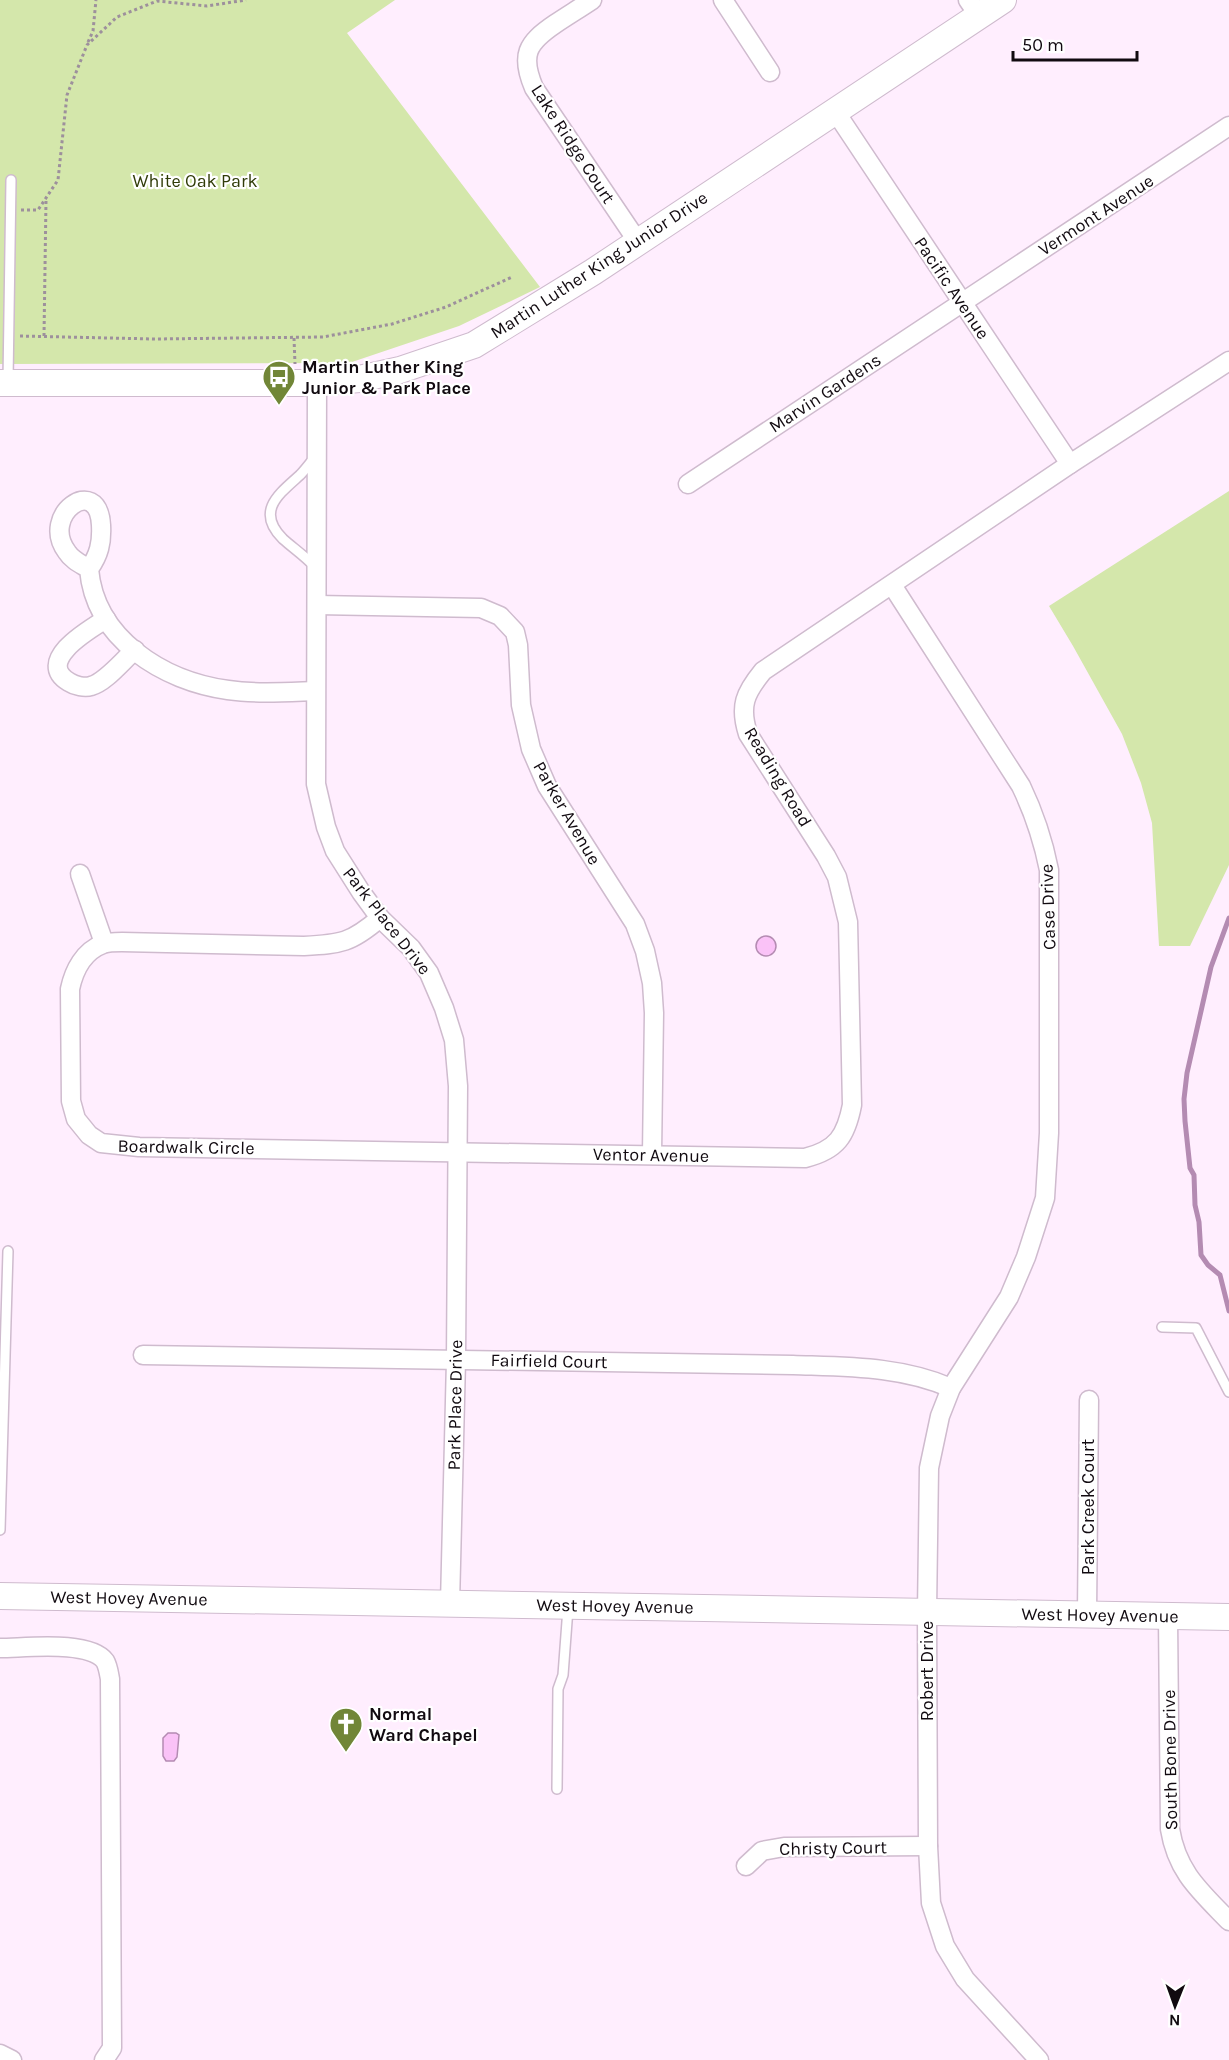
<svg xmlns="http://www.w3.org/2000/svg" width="1229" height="2060" font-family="Karla,sans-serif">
<rect width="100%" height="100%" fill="#ffeefe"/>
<g fill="#d4e7ab">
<path d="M0 0H395L347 33 540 287 459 326 349 363 0 364Z"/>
<path d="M1229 491V865L1190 946H1159L1152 823 1141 783 1122 734 1073 646 1049 606Z"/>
</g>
<g fill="#fac2f7" stroke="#b48bb2" stroke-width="1.5">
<circle cx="766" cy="946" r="10"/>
<path d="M168 1733H176L179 1735 177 1757 174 1761H166L163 1756V1738Z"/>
</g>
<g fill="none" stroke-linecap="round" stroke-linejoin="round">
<path stroke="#b48bb2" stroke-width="5" d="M1229 918 1211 967 1187 1073 1184 1099 1185 1121 1190 1168 1194 1175 1195 1205 1199 1222 1201 1255 1208 1265 1220 1275 1229 1311"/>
<g stroke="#cfbbce" stroke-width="12">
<g id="lane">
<path d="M8 381 11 180"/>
<path d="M315 567C305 556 293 548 283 539 255 511 279 494 300 475 305 470 310 463 315 457"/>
<path d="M1162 1327 1196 1328 1229 1392"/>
<path d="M0 1530 8 1251"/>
<path d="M557 1789 558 1689 563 1675 568 1608"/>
</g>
</g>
<g stroke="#cfbbce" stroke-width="21">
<g id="street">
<path d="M592 0C580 8 567 16 555 24 527 43 520 55 534 88L638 242"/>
<path d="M723 0 770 72"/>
<path d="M968 0 979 16"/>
<path d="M835 111 1070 464"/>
<path d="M317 383 316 784 326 827 335 851 361 892 380 918 411 948 429 973 444 1008 454 1040 458 1086 456 1360 450 1604"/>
<path d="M688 484 1229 126"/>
<path d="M89 569C81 564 72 560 67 552 39 515 98 473 101 525 102 543 99 555 89 569 95 639 163 681 228 690 256 694 286 692 315 691"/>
<path d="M892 585 1021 786C1034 813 1043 840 1049 870V1133L1045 1198 1026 1257 1009 1297 951 1388 940 1416 929 1468 927 1612 928 1846 931 1903 945 1946 965 1979 1039 2060"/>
<path d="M317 605 481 608 500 616 515 632 518 645 521 705 531 749 547 786 635 924 645 951 652 983 654 1013 652 1154"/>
<path d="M106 619C90 629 34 661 69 682 75 686 85 688 91 686 106 682 123 660 135 650"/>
<path d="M80 874 104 943"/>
<path d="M380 918C351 943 341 944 304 946L122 942C116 942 108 942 103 944 84 951 74 970 70 989L71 1101 76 1119 89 1135 101 1143 139 1147 805 1158C837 1150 846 1136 852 1105L848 922 837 877 826 856 748 734C739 706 745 693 763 671L1070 464 1229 361"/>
<path d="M143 1355 793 1365C847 1367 901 1366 951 1388"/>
<path d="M1087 1614 1089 1400"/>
<path d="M1168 1616 1170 1829C1177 1872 1200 1891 1229 1921"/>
<path d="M0 1648C25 1648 89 1640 105 1661 108 1666 109 1674 110 1679L112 2048 104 2060"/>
<path d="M746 1866 762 1851 784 1847 928 1846"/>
<path d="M0 2054 12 2060"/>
</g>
</g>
<g stroke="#cfbbce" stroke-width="28">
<g id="secondary">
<path d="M0 383H317L359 379 400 370 474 345 593 272 1003 0"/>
<path d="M0 1596 1229 1617"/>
</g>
</g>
<g stroke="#9d909c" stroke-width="3" stroke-dasharray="3 3" stroke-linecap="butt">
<path d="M88 42 93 31 96 0"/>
<path d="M21 210H38L58 180 67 95 87 45 117 17 157 1 207 6 246 0"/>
<path d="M20 336 154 339 323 337 392 324 446 307 512 277"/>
<path d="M44 336 46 200"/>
<path d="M294 338 295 364"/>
</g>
<use href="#lane" stroke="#fff" stroke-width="9"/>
<use href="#street" stroke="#fff" stroke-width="18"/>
<use href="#secondary" stroke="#fff" stroke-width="26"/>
</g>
<defs>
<g id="bus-pin" transform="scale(1.725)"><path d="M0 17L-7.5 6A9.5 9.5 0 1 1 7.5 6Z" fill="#718637" stroke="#fff"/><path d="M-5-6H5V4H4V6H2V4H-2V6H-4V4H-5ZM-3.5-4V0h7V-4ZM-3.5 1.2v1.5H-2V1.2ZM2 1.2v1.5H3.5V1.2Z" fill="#fff"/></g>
<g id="church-pin" transform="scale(1.725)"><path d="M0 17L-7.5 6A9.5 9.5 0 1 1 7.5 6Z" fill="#718637" stroke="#fff"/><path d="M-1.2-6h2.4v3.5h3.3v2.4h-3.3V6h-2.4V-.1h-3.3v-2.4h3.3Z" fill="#fff"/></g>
</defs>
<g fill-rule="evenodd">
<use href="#bus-pin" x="279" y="377"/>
<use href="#church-pin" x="346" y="1724"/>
</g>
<g text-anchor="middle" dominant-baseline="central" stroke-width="4.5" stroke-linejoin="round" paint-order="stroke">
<g font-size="18" fill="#110a10" stroke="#fff">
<text transform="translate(573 144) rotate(57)">Lake Ridge Court</text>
<text transform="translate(1096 215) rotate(-33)">Vermont Avenue</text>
<text transform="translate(599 265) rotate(-33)">Martin Luther King Junior Drive</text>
<text transform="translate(952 288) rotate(56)">Pacific Avenue</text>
<text transform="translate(825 393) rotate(-33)">Marvin Gardens</text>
<text transform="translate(778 777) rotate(59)">Reading Road</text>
<text transform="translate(567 813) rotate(60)">Parker Avenue</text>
<text transform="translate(1048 907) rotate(-92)">Case Drive</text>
<text transform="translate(387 921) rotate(52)">Park Place Drive</text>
<text transform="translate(186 1147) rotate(1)">Boardwalk Circle</text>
<text transform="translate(651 1155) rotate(1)">Ventor Avenue</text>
<text transform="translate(549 1361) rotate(1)">Fairfield Court</text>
<text transform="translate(455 1405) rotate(-89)">Park Place Drive</text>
<text transform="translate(1088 1507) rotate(-90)">Park Creek Court</text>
<text transform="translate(129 1598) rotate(1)">West Hovey Avenue</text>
<text transform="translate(615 1606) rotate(1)">West Hovey Avenue</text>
<text transform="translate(1100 1615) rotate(1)">West Hovey Avenue</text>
<text transform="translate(927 1671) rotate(-90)">Robert Drive</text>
<text transform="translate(1170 1760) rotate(-91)">South Bone Drive</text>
<text transform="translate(833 1848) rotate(-1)">Christy Court</text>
</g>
<g font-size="18" fill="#303c08" stroke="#fff">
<text x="195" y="181">White Oak Park</text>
</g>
<g font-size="18" font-weight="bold" fill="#110a10" stroke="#fff" text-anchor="start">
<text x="302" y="367">Martin Luther King<tspan x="302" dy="21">Junior &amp; Park Place</tspan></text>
<text x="369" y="1714">Normal<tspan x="369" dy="21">Ward Chapel</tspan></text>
</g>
</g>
<g transform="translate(1175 2006) rotate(181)" stroke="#ffffff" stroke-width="4.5" paint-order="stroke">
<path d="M0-4.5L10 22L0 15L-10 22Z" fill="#110a10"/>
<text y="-9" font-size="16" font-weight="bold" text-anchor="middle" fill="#110a10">N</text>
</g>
<path d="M1013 51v9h124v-9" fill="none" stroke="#110a10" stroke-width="3"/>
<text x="1022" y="51" font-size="18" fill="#110a10" stroke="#ffffff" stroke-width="4.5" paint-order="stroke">50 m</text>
</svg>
